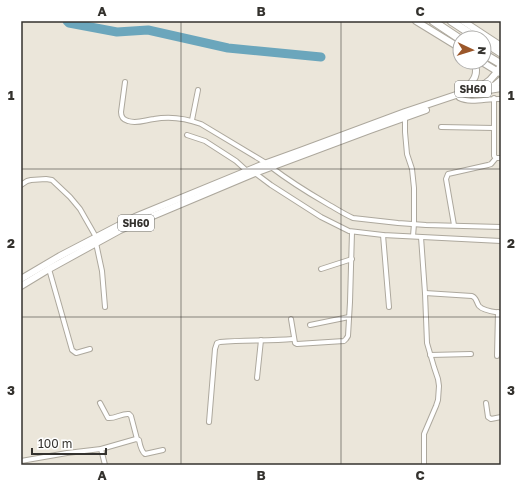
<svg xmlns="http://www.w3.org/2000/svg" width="522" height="486" font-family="'Golos Text',sans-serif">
<rect width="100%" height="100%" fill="#ebe6da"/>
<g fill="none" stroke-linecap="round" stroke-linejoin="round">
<path stroke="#6ba6bc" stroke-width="9" d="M67 21 69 23 117 32 148 30 228 48 321 57"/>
<g stroke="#ada89d" stroke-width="6">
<g id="minor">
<path d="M125 82 121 112C121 117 124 120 128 121 137 124 145 120 154 119 170 116 185 118 201 124L266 163"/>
<path d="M459 98C471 104 488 98 501 99"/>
<path d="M494 98V156L496 158H501"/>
<path d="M405 117V132L407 154 412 169 414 188V224L413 236"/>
<path d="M192 120 198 90"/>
<path d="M441 127 494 128"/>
<path d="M187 135 205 141 236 161 247 171"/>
<path d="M271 167C288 180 307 192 326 203 335 208 344 214 353 218L398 223 426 225 501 227"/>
<path d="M255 173 271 185 321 217 349 231 383 235 501 241"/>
<path d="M21 185 27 181 31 180 46 179 52 180 70 197 80 209 96 237"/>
<path d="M454 225 446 179 448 174 488 165 491 164 496 158"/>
<path d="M383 235 389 307"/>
<path d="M421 237 425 293 427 343 434 367 438 379 439 386 438 400 436 406 424 434V465"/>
<path d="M96 243 102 271 105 307"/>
<path d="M49 269 72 350 76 353 90 349"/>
<path d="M321 269 352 259"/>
<path d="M425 293 472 296C477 298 476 302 479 306 483 311 495 312 501 313"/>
<path d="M291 319 295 343 297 344 344 341 346 339 348 336 350 302 352 232"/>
<path d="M310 325 349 317"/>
<path d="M430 355 471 354"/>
<path d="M497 356 498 312"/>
<path d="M257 378 261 340"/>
<path d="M100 403 108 418C115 419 122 413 129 414L131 416 137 439"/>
<path d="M486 403 488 417 491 419 501 417"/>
<path d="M209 422 215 349 217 343 220 342C245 340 269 341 293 339"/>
<path d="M101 449 105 465"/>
<path d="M21 461 67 453 101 449 136 439 139 440C140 445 141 451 145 454L163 450"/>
</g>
</g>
<g stroke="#ada89d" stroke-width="8">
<g id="primary">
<path d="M416 21 460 48"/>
<path d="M463 21 501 46"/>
<path d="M482 62 500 73"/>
<path d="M489 90 501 88"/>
<path d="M463 92C472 82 480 76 474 62"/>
<path d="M472 94 495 85 501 80"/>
<path d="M21 279 60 256 135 217 264 164 300 151 405 112 474 89 486 83 490 80 497 72 501 65"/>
<path d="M21 286 49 269 120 230 155 215 255 173 370 130 426 110"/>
</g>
</g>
<g stroke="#ada89d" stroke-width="9">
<g id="trunk">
<path d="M433 21 460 39"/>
<path d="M451 21 477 38"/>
<path d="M484 42 501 53"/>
<path d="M484 54 501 64"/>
</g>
</g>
<use href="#minor" stroke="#fff" stroke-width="4"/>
<use href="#primary" stroke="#fff" stroke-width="6"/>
<use href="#trunk" stroke="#fff" stroke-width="7"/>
</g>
<path fill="none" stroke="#34322e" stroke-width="1" stroke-opacity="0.55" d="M181 21V465M341 21V465M21 169H501M21 317H501"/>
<g text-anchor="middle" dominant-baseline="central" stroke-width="3" stroke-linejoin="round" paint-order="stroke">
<g fill="#fff" stroke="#71706d" stroke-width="1">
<rect x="455" y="81" width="36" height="16" rx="3"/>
<rect x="118" y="215" width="36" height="16" rx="3"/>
</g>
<g font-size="10" font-weight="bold" fill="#34322e">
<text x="473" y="89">SH60</text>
<text x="136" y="223">SH60</text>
</g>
</g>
<rect width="522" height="486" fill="none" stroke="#ffffff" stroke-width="44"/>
<g transform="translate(472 50) rotate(94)"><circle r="19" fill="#ffffff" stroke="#aeadab"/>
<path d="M0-3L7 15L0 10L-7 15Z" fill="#9b572a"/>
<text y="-6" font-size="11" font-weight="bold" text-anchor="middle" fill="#34322e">N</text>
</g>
<path d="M32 448v6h74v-6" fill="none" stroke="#34322e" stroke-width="2"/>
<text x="38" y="448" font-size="12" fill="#34322e" stroke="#ffffff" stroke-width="3" paint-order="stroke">100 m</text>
<rect x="22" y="22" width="478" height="442" fill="none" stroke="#34322e" stroke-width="1.5"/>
<g font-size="13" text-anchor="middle" font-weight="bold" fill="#34322e">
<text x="102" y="16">A</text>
<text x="261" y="16">B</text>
<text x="420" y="16">C</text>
<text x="11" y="100">1</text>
<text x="511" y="100">1</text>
<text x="11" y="248">2</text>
<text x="511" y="248">2</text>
<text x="11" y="395">3</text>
<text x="511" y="395">3</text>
<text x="102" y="480">A</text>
<text x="261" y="480">B</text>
<text x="420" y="480">C</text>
</g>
</svg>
